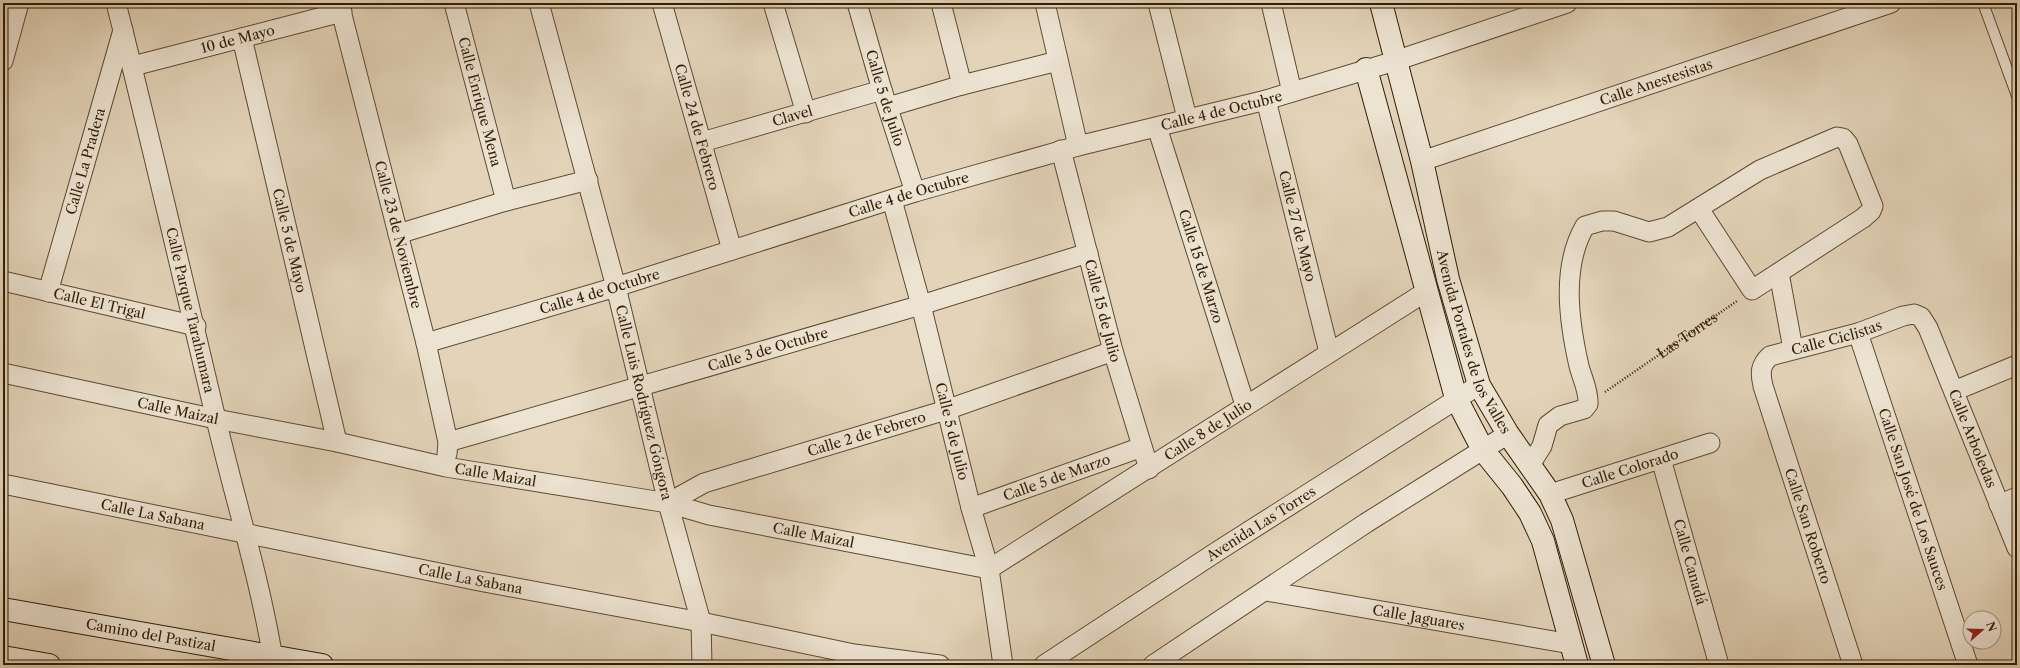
<svg xmlns="http://www.w3.org/2000/svg" width="2020" height="668" font-family="'Libre Caslon Text',serif">
<rect width="100%" height="100%" fill="#e3d4b9"/>
<filter id="stains"><feTurbulence type="fractalNoise" baseFrequency=".005" numOctaves="4"/><feColorMatrix values="0 0 0 0 .2 0 0 0 0 .09 0 0 0 0 .02 0 0 0 .5 -.17"/></filter>
<radialGradient id="worn" r=".72"><stop offset=".6" stop-color="#630" stop-opacity="0"/><stop offset="1" stop-color="#630" stop-opacity=".3"/></radialGradient>
<g fill="none" stroke-linecap="round" stroke-linejoin="round">
<g stroke="#5e4b31" stroke-width="12">
<path id="lane" d="M1983 3 2017 96"/>
</g>
<g stroke="#5e4b31" stroke-width="21">
<g id="street">
<path id="s2" d="M116 3C151 141 183 280 216 419 235 500 261 582 274 665"/>
<path id="s3" d="M339 3 426 343 448 442 447 454"/>
<path id="s4" d="M454 3 506 201"/>
<path id="s5" d="M539 3 616 287 668 503 701 622 702 665"/>
<path id="s6" d="M662 3 732 250"/>
<path d="M773 3 806 113"/>
<path id="s7" d="M857 3 882 90 915 192"/>
<path d="M941 3 962 85"/>
<path d="M1045 3 1078 146"/>
<path d="M1158 3 1187 118"/>
<path d="M1271 3 1292 92"/>
<path id="s8" d="M242 38 337 442"/>
<path d="M3 61 19 3"/>
<path id="s9" d="M133 66 342 12"/>
<path id="s10" d="M1266 100 1329 352"/>
<path d="M888 107 962 85 1058 61"/>
<path id="s11" d="M1157 127 1245 405"/>
<path id="s12" d="M702 142 882 90"/>
<path id="s13" d="M1061 150 1113 351 1149 469"/>
<path id="s14" d="M1422 161 1891 3"/>
<path id="s15" d="M892 200 921 305 971 508 989 569 1003 665"/>
<path d="M398 234 506 201 588 180"/>
<path d="M1779 273 1793 349"/>
<path id="s16" d="M3 281 196 326"/>
<path id="s17" d="M48 292 123 30"/>
<path id="s18" d="M1858 333 1968 665"/>
<path id="s19" d="M426 343 616 287 915 192 1078 146 1266 100 1395 61 1567 3"/>
<path id="s20" d="M3 373 216 419 337 442 446 467 668 503 709 515 989 569C1136 477 1280 383 1427 291"/>
<path d="M1954 391 2017 365"/>
<path id="s21" d="M448 442 921 305 1088 253"/>
<path id="s22" d="M1661 459 1719 665"/>
<path d="M1530 465 1542 446 1548 425 1560 416 1584 409 1588 404C1589 391 1582 378 1579 366 1569 322 1561 267 1585 226L1602 221H1614L1649 232 1668 227 1760 170 1837 137 1843 138 1848 144 1873 206 1871 211 1863 218 1752 290 1699 209"/>
<path id="s23" d="M3 484 479 581 701 622 854 654 940 665"/>
<path id="s24" d="M1550 494 1710 443"/>
<path id="s25" d="M668 503 704 483 946 410 1113 351"/>
<path d="M1999 505 2017 497"/>
<path id="s26" d="M971 508 1142 447"/>
<path id="s27" d="M1266 591 1571 644"/>
<path id="s28" d="M1044 665 1221 549 1479 385"/>
<path d="M1153 665 1366 523 1508 434"/>
<path id="s29" d="M1853 665 1763 386C1760 373 1760 365 1770 356L1858 333 1903 316 1914 314 1921 317 1928 328 2017 548"/>
</g>
</g>
<g stroke="#311d04" stroke-width="24">
<g id="secondary">
<path id="s30" d="M1381 3 1422 161 1448 279 1479 385 1508 434 1550 494 1562 520 1604 665"/>
<path d="M1366 69 1456 398 1483 450 1512 486 1530 513 1543 541 1577 665"/>
<path id="s31" d="M3 609 322 665"/>
<path d="M3 657 49 665"/>
</g>
</g>
<path stroke="#311d04" stroke-width="2.5" stroke-dasharray="1 2" stroke-linecap="butt" id="s1" d="M1605 392 1737 301"/>
<use href="#lane" stroke="#ede3d2" stroke-width="10"/>
<use href="#street" stroke="#ede3d2" stroke-width="19"/>
<use href="#secondary" stroke="#ede3d2" stroke-width="22"/>
</g>
<g text-anchor="middle" dominant-baseline="central" stroke-width="3" stroke-linejoin="round" paint-order="stroke">
<g font-size="14" fill="#311d04" stroke="#ede3d2">
<text stroke="none"><textPath href="#s9" startOffset="108">10 de Mayo</textPath></text>
<text stroke="none"><textPath href="#s14" startOffset="247">Calle Anestesistas</textPath></text>
<text stroke="none"><textPath href="#s7" startOffset="99">Calle 5 de Julio</textPath></text>
<text stroke="none"><textPath href="#s4" startOffset="102">Calle Enrique Mena</textPath></text>
<text stroke="none"><textPath href="#s19" startOffset="829">Calle 4 de Octubre</textPath></text>
<text stroke="none"><textPath href="#s12" startOffset="94">Clavel</textPath></text>
<text stroke="none"><textPath href="#s6" startOffset="129">Calle 24 de Febrero</textPath></text>
<text stroke="none"><textPath href="#s17" startOffset="136">Calle La Pradera</textPath></text>
<text stroke="none"><textPath href="#s19" startOffset="505">Calle 4 de Octubre</textPath></text>
<text stroke="none"><textPath href="#s10" startOffset="130">Calle 27 de Mayo</textPath></text>
<text stroke="none"><textPath href="#s3" startOffset="239">Calle 23 de Noviembre</textPath></text>
<text stroke="none"><textPath href="#s8" startOffset="208">Calle 5 de Mayo</textPath></text>
<text stroke="none"><textPath href="#s11" startOffset="146">Calle 15 de Marzo</textPath></text>
<text stroke="none"><textPath href="#s19" startOffset="181">Calle 4 de Octubre</textPath></text>
<text stroke="none"><textPath href="#s16" startOffset="99">Calle El Trigal</textPath></text>
<text stroke="none"><textPath href="#s2" startOffset="316">Calle Parque Tarahumara</textPath></text>
<text stroke="none"><textPath href="#s13" startOffset="166">Calle 15 de Julio</textPath></text>
<text stroke="none"><textPath href="#s1" startOffset="100">Las Torres</textPath></text>
<text stroke="none"><textPath href="#s29" startOffset="395">Calle Ciclistas</textPath></text>
<text stroke="none"><textPath href="#s30" startOffset="352">Avenida Portales de los Valles</textPath></text>
<text stroke="none"><textPath href="#s21" startOffset="333">Calle 3 de Octubre</textPath></text>
<text stroke="none"><textPath href="#s5" startOffset="413">Calle Luis Rodríguez Góngora</textPath></text>
<text stroke="none"><textPath href="#s20" startOffset="179">Calle Maizal</textPath></text>
<text stroke="none"><textPath href="#s20" startOffset="1265">Calle 8 de Julio</textPath></text>
<text stroke="none"><textPath href="#s15" startOffset="239">Calle 5 de Julio</textPath></text>
<text stroke="none"><textPath href="#s25" startOffset="211">Calle 2 de Febrero</textPath></text>
<text stroke="none"><textPath href="#s29" startOffset="616">Calle Arboledas</textPath></text>
<text stroke="none"><textPath href="#s24" startOffset="84">Calle Colorado</textPath></text>
<text stroke="none"><textPath href="#s20" startOffset="503">Calle Maizal</textPath></text>
<text stroke="none"><textPath href="#s26" startOffset="91">Calle 5 de Marzo</textPath></text>
<text stroke="none"><textPath href="#s18" startOffset="175">Calle San José de Los Sauces</textPath></text>
<text stroke="none"><textPath href="#s23" startOffset="153">Calle La Sabana</textPath></text>
<text stroke="none"><textPath href="#s28" startOffset="259">Avenida Las Torres</textPath></text>
<text transform="translate(1808 526) rotate(72)">Calle San Roberto</text>
<text stroke="none"><textPath href="#s20" startOffset="827">Calle Maizal</textPath></text>
<text stroke="none"><textPath href="#s22" startOffset="107">Calle Canadá</textPath></text>
<text stroke="none"><textPath href="#s23" startOffset="477">Calle La Sabana</textPath></text>
<text stroke="none"><textPath href="#s27" startOffset="155">Calle Jaguares</textPath></text>
<text stroke="none"><textPath href="#s31" startOffset="150">Camino del Pastizal</textPath></text>
</g>
</g>
<rect width="2020" height="668" fill="none" stroke="#e3d4b9" stroke-width="16"/>
<rect x="4" y="4" width="2012" height="660" fill="none" stroke="#311d04" stroke-width="2"/>
<rect x="8" y="8" width="2004" height="652" fill="none" stroke="#311d04"/>
<g transform="translate(1982 630) rotate(70)"><circle r="19" fill="#ede3d2" stroke="#a29480"/>
<path d="M0-3L7 15L0 10L-7 15Z" fill="#8f2418"/>
<text y="-6" font-size="11" font-weight="bold" text-anchor="middle" fill="#311d04">N</text>
</g>
<rect width="100%" height="100%" filter="url(#stains)"/>
<rect width="100%" height="100%" fill="url(#worn)"/>
</svg>
